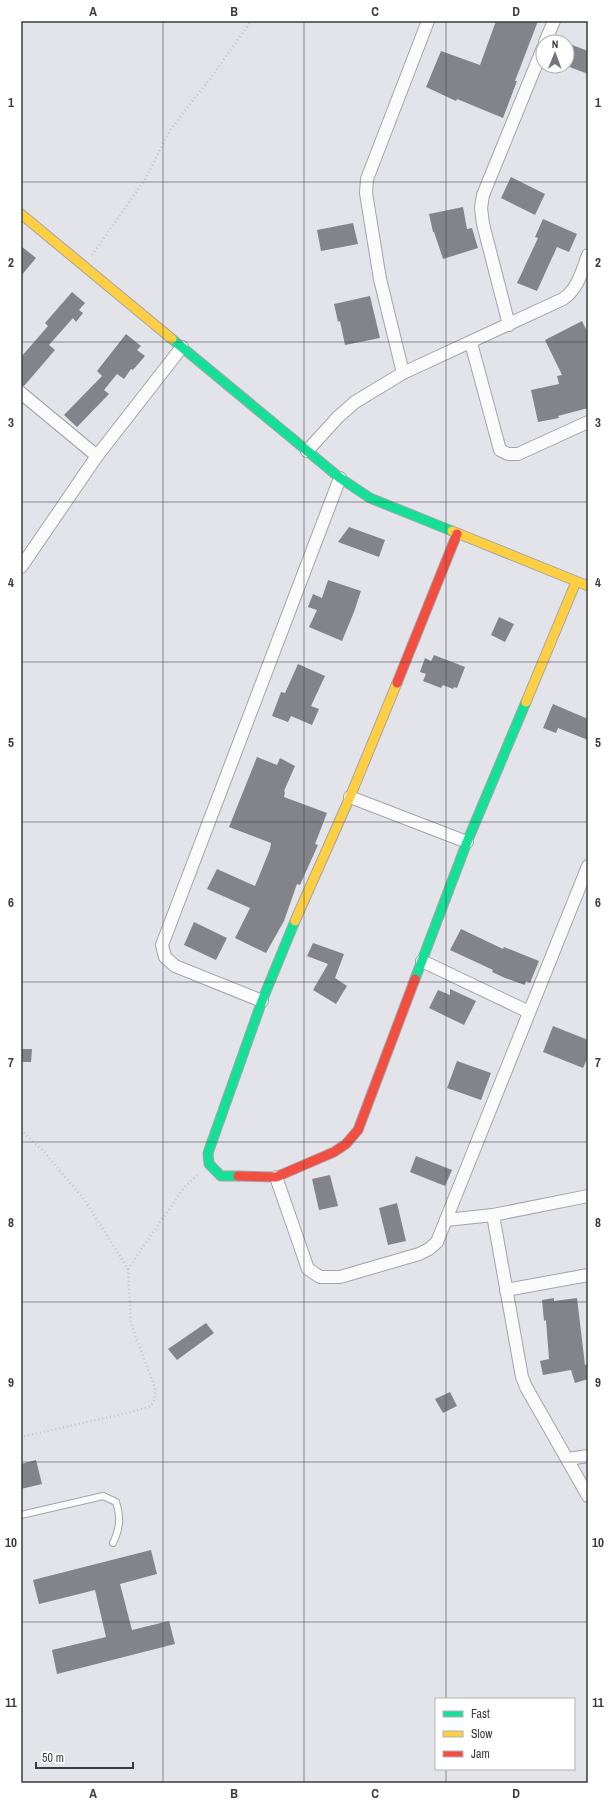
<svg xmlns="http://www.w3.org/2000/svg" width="609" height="1804" font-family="'Archivo Narrow',sans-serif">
<rect width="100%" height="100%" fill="#e3e4ea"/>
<g fill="#838489">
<path d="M496 21H538L515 81H517L503 118 457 99 456 101 426 87 441 51 480 65Z"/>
<path d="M567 43 588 51V74L567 66Z"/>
<path d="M511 177 545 194 535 215 501 198Z"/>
<path d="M463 207 467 229 472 228 478 248 443 259 434 232H433L429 214Z"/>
<path d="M543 219 577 234 569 252 557 247 537 291 517 283 538 238 535 237Z"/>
<path d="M353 223 358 244 321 251 317 230Z"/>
<path d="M21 246 36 258 21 276Z"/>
<path d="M72 292 85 303 79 310 83 313 76 322 73 318 49 345 55 350 24 386H21V357L48 326 45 323Z"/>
<path d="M370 296 380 338 345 345 340 321 338 322 334 304Z"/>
<path d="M582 321 588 333V408L558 416 559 418 538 422 531 390 559 384 557 376 562 375 545 340Z"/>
<path d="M126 334 141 346 137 350 145 356 133 370 131 369 124 379 117 374 104 390 109 394 77 427 64 415 102 376 97 371Z"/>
<path d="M349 527 385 540 379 557 338 542Z"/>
<path d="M328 580 361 591 354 612 342 641 309 627 317 610 308 607 313 594 322 598Z"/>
<path d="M499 617 514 624 505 642 491 635Z"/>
<path d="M434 655 465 667 457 688 454 687 453 689 443 685 441 688 423 681 426 674 420 672 425 658 431 661Z"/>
<path d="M298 664 325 676 311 706 319 709 312 725 291 716 288 722 272 716 281 692 285 693Z"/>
<path d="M553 704 588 719V740L558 728 556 733 543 728Z"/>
<path d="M257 757 277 765 280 758 295 766 284 791 285 792 284 797 327 813 315 844 318 845 300 885 297 884 284 921 266 953 235 938 250 908 207 889 217 869 255 886 270 849 271 843 229 827Z"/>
<path d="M194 922 227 938 216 960 184 945Z"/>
<path d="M461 929 503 949 504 947 539 961 530 983 526 981 525 985 505 978 492 972 493 970 450 950Z"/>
<path d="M313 943 344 954 335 978 347 986 336 1004 313 990 328 964 307 956Z"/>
<path d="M450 989 476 1001 464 1025 429 1008 438 990 450 995Z"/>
<path d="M553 1026 588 1040V1057L583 1068 543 1052Z"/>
<path d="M21 1049H32L31 1062H21Z"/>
<path d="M457 1061 491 1073 481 1100 447 1088Z"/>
<path d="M416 1156 452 1170 445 1186 410 1172Z"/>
<path d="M330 1175 338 1206 319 1210 312 1179Z"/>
<path d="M397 1203 406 1241 388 1245 379 1208Z"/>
<path d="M554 1298V1301L577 1298 585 1365 588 1364V1379L575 1383 571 1370 543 1375 540 1361 549 1359 546 1320 544 1321 542 1300Z"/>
<path d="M206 1323 214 1333 177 1360 168 1349Z"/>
<path d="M450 1392 457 1406 443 1413 435 1399Z"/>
<path d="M36 1460 42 1484 21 1489V1464Z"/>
<path d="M151 1550 157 1574 120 1584 132 1630 169 1621 175 1644 57 1674 52 1650 106 1637 95 1590 39 1604 33 1580Z"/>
</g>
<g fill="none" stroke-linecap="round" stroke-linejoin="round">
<g stroke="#a3a4a9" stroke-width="8">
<path id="lane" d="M21 1515 103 1496 116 1502C121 1518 120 1528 113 1543"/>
</g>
<g stroke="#a3a4a9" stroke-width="14">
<g id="street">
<path d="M545 42 554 21"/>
<path d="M509 325 483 224 481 208 483 195 543 48"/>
<path d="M471 343 500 450 508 454H518L588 422"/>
<path d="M403 373 380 279 366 193 367 179 428 21"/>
<path d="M21 393 97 456"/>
<path d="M307 451 338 417 355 402 403 373 563 299C578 289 582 271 588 255"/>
<path d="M21 567 97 456 182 347"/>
<path d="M350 797 467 842"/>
<path d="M422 961 529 1012"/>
<path d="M262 1001 175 966 165 957 162 945 340 478"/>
<path d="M276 1177 308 1269 320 1277H340L419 1254 429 1249 437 1242 588 866"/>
<path d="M493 1215 522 1377 526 1387 588 1496"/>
<path d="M446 1220 493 1215 588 1196"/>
<path d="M506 1290 588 1275"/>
<path d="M568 1459 588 1456"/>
</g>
</g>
<g stroke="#a3a4a9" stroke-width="11">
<g id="fast">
<path d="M172 339 340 478 370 498 452 531"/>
<path d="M415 979 467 842 526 702"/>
<path d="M238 1176H221L209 1164 208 1153 262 1001 295 921"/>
</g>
</g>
<g stroke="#a3a4a9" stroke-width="11">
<g id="slow">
<path d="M21 214 172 339"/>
<path d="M452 531 588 586"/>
<path d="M526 702 576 582"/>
<path d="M295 921 350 797 397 683"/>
</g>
</g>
<g stroke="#a3a4a9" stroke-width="11">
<g id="jam">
<path d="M397 683 457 534"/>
<path d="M238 1176 276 1177 334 1152 346 1144 358 1130 415 979"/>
</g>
</g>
<g stroke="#c4c4c7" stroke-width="2.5" stroke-dasharray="1 3" stroke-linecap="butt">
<path d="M92 255 146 178 170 130 213 75 251 21"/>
<path d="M21 1130 44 1152 84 1199 128 1269 131 1323 155 1388V1398L151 1406 131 1412 21 1437"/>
<path d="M128 1269 183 1189 199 1173"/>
</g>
<use href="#lane" stroke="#fbfbfc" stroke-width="6"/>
<use href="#street" stroke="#fbfbfc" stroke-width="12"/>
<use href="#fast" stroke="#16e098" stroke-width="9"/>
<use href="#slow" stroke="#ffcf43" stroke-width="9"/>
<use href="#jam" stroke="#f24e42" stroke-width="9"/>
</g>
<path fill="none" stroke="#3a3b40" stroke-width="1" stroke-opacity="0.55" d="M163 21V1783M304 21V1783M446 21V1699M21 182H588M21 342H588M21 502H588M21 662H588M21 822H588M21 982H588M21 1142H588M21 1302H588M21 1462H588M21 1622H588M446 1769V1783"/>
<rect width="609" height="1804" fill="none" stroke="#ffffff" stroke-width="44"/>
<rect x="435" y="1698" width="140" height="72" fill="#ffffff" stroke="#b0b1b3"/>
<rect x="443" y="1711" width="20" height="6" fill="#16e098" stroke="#b0b1b3"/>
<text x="471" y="1718" font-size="12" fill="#3a3b40">Fast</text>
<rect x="443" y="1731" width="20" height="6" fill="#ffcf43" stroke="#b0b1b3"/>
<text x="471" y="1738" font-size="12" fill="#3a3b40">Slow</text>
<rect x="443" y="1751" width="20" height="6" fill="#f24e42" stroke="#b0b1b3"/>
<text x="471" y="1758" font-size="12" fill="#3a3b40">Jam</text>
<g transform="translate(555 54) rotate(1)"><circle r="19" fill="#ffffff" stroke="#b0b1b3"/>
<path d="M0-3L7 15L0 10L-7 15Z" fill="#75767c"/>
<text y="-6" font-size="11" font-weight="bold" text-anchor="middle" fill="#3a3b40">N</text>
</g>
<path d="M36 1762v6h97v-6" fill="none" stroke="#3a3b40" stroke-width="2"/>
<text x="42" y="1762" font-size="12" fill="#3a3b40" stroke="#ffffff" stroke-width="3" paint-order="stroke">50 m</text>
<rect x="22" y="22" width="565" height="1760" fill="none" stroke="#3a3b40" stroke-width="1.5"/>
<g font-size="13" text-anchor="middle" font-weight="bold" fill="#3a3b40">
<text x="93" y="16">A</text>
<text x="234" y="16">B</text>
<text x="375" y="16">C</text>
<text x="516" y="16">D</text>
<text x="11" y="107">1</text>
<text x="598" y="107">1</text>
<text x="11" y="267">2</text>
<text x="598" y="267">2</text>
<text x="11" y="427">3</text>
<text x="598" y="427">3</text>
<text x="11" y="587">4</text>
<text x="598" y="587">4</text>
<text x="11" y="747">5</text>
<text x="598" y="747">5</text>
<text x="11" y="907">6</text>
<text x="598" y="907">6</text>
<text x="11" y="1067">7</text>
<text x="598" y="1067">7</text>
<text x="11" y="1227">8</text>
<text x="598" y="1227">8</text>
<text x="11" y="1387">9</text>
<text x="598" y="1387">9</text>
<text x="11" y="1547">10</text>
<text x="598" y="1547">10</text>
<text x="11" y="1707">11</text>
<text x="598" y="1707">11</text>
<text x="93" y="1798">A</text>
<text x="234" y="1798">B</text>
<text x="375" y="1798">C</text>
<text x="516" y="1798">D</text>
</g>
</svg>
